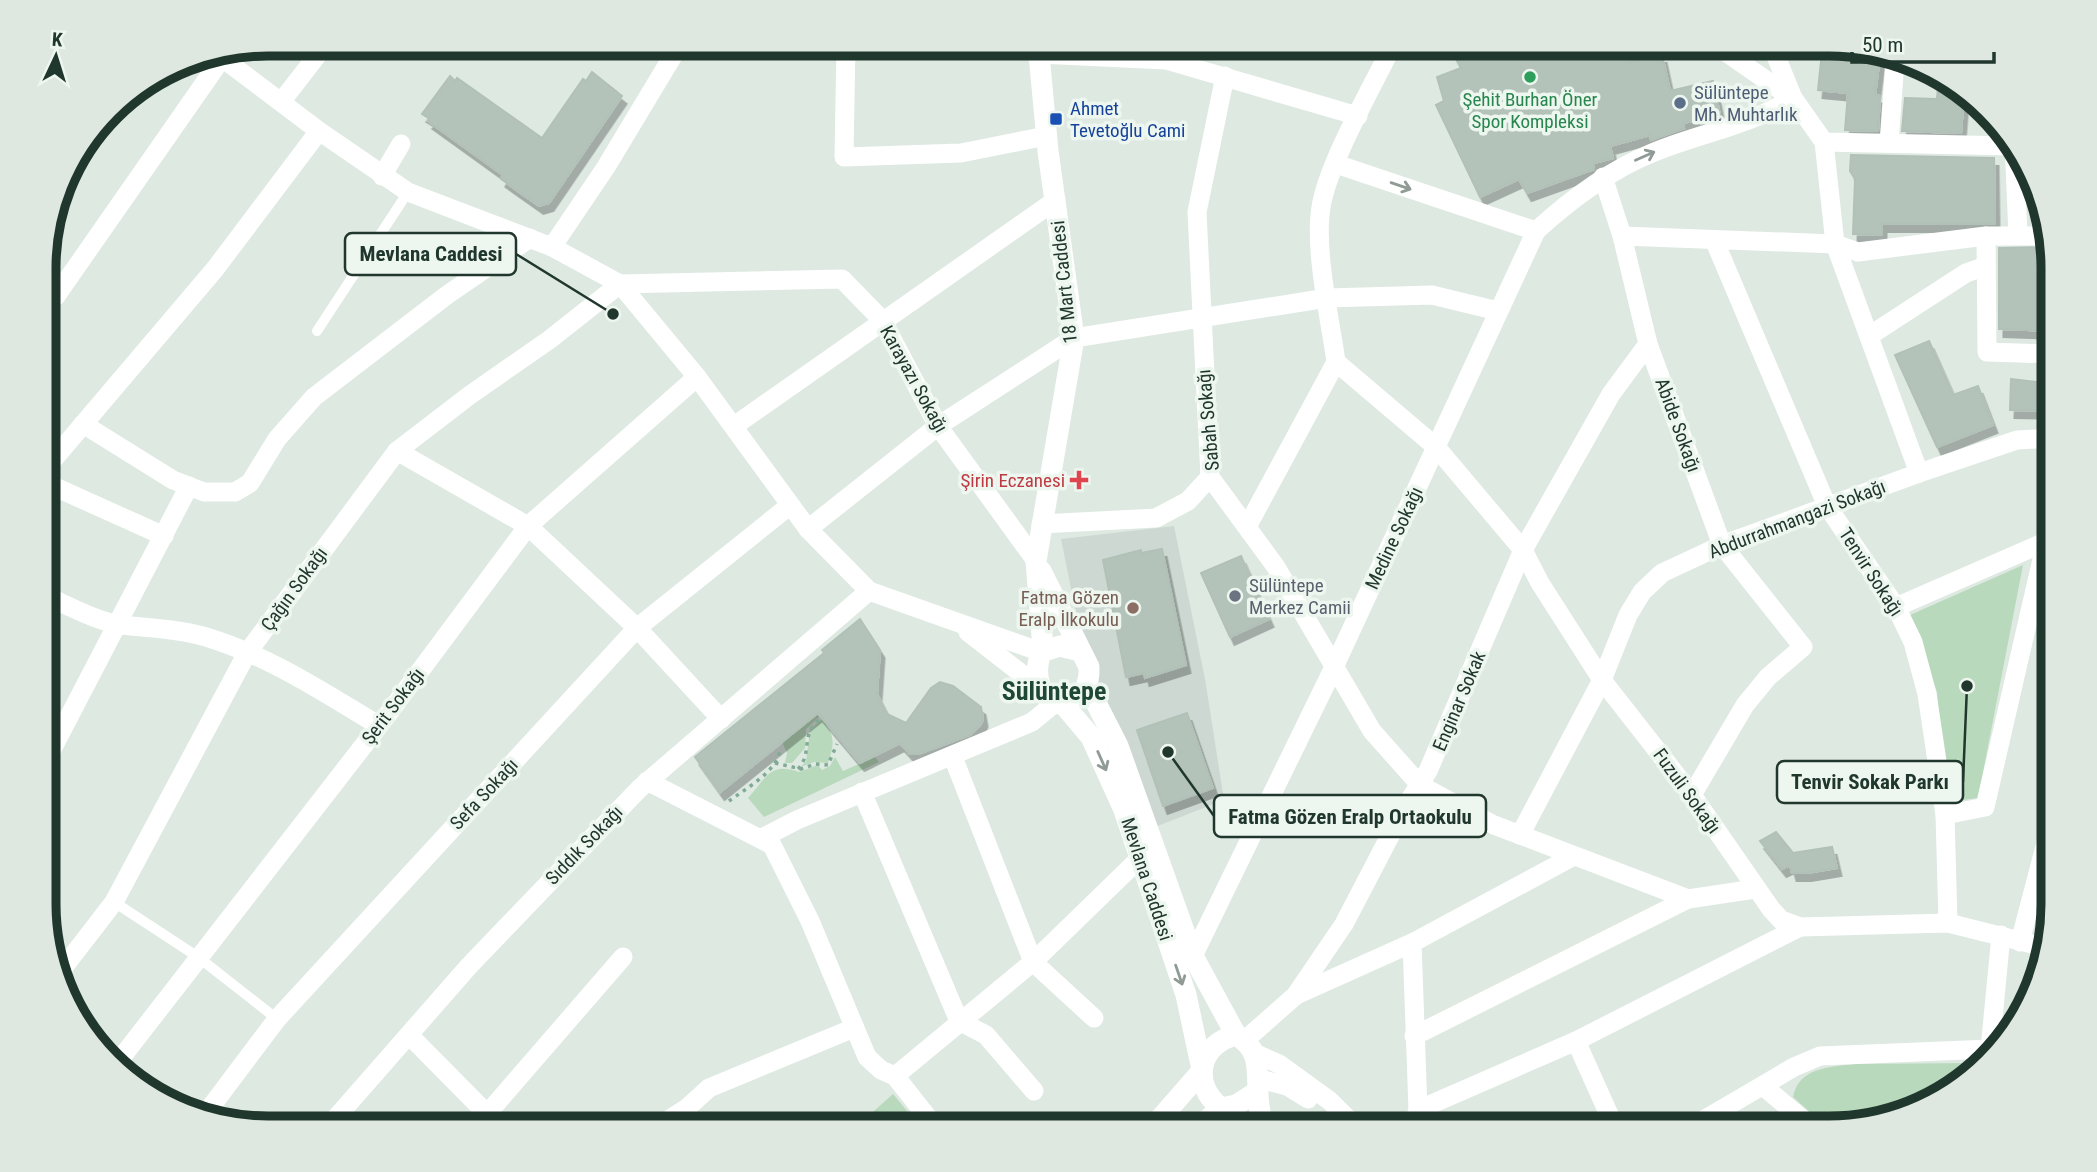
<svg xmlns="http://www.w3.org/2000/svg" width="2097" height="1172" font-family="'Roboto Condensed',sans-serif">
<defs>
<filter id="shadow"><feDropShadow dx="4.5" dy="8" stdDeviation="0" flood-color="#0004"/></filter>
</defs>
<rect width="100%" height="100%" fill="#dee9e2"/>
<path fill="#ccd8d1" d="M1174 526 1205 679 1224 800 1155 827 1089 677 1061 539Z"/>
<g fill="#b8d9bb">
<path d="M2023 565 1978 798 1946 802 1937 692 1910 615Z"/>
<path d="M817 714 819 717 806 729 805 748 792 763H785L787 753 782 742Z"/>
<path d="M822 719C836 736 834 744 828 763L814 762 800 767 806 762 810 730Z"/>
<path d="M835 757 843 771 875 757 879 762 764 817 748 798C766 779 769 761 799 772L818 765 822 770 830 766Z"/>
<path d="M1856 1064 1975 1063 1976 1064 1941 1098 1843 1128H1828L1793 1097C1799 1067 1830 1067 1856 1064Z"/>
<path d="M893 1094 921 1128H855Z"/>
</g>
<g fill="#b4c3ba" stroke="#b1c1b8" stroke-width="2" filter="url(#shadow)">
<path d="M1448 44H1625L1629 62 1662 55 1670 91 1713 81 1720 115 1683 123 1684 128 1651 140 1650 135 1610 146 1613 158 1594 163V169L1527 193 1519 179 1480 197 1436 105 1444 101 1437 77 1461 68Z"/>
<path d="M1822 52 1865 58V53L1880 57 1875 95 1880 96 1878 131 1845 130 1848 93 1818 90Z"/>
<path d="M592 72 622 96 549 203 539 206 501 179 503 175 428 121 430 119 422 114 450 76 455 81 457 78 542 138 583 79 586 81Z"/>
<path d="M1939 73 1964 95 1961 133 1902 131 1905 98 1937 99Z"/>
<path d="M1851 155 1994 158 1995 224H1882V235L1853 234 1855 179 1850 171Z"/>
<path d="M2051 247 2053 331 1999 329V248Z"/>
<path d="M1929 341 1953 395 1978 386 1993 425 1937 447 1895 355Z"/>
<path d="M2011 379 2053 384V411L2010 410Z"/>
<path d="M1162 549 1186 665 1145 678 1144 673 1126 677 1103 560 1141 550V553Z"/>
<path d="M1241 556 1269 619 1230 637 1201 573Z"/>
<path d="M860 619 880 650 877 694 887 714 906 723 931 688 940 682 953 686 981 707 983 719 981 724 970 735 918 754H910L900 743 860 763 818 713 720 792 695 757 824 653 822 650Z"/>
<path d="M1187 713 1213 788 1163 806 1137 730Z"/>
<path d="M1776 832 1793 853 1832 847 1837 868 1807 873H1792L1790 865 1782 869 1760 841Z"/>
</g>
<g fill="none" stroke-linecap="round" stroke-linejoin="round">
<g stroke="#80aa96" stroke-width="3.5" stroke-dasharray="3.5 5" stroke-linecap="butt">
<path d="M775 763 801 769 815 764 828 765 837 744"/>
<path d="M798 769C813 753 800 735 819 720"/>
<path d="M729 801C745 789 780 770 780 748"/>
</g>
<g stroke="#fff" stroke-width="10">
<path d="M317 331 408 192"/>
<path d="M114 902 198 957 277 1019"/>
</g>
<g stroke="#fff" stroke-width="19">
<path d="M846 44 844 157 961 153 1046 136"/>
<path d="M1393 44C1373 86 1328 163 1321 207 1314 250 1330 318 1336 362L1436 447 1523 550 1540 583 1602 680 1692 795 1771 909 1781 920 1800 927 1948 923 2044 947"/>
<path d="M1714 44 1792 98"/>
<path d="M1771 44 1793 98 1824 142 2014 146"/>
<path d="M679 45 720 44"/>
<path d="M217 54 319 131 408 192 552 247 620 284 697 377 808 529 869 591 1041 652"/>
<path d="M1039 54 1166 60 1358 116"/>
<path d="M1225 76 1197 212 1210 477 1276 567 1372 731 1420 785 1494 825 1688 899"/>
<path d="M281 102 326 44"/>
<path d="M1824 142 1835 244 1919 473"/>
<path d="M2014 142 2018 235"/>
<path d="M1889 143 1895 61"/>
<path d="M1336 164 1536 231C1571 199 1608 171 1652 153 1699 133 1750 126 1793 98"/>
<path d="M382 176 401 144"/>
<path d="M1603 177 1622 236 1648 344 1722 545 1803 647 1768 677 1745 705 1692 795"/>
<path d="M1622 236 1835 244 1858 252 1986 236H2047"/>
<path d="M1986 236 1987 352 2053 354"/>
<path d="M1715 242 1827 506 1896 607 1913 642 1927 694 1945 815 1948 923"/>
<path d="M552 247 606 167 680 44"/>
<path d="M46 304 56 296 222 58"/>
<path d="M1869 336 1966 273 1986 266"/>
<path d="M83 424 173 480 204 492H235L250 483 277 439 314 397 447 295 530 238"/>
<path d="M734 426 1056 200"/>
<path d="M397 451 528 526 637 628 721 719"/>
<path d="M46 468 215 269 319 131"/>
<path d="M46 483 164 536"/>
<path d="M1041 524 1156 518 1188 501 1210 477"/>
<path d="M1248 525 1336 362"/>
<path d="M808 529 938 426 1074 338 1327 298 1432 295 1498 311"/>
<path d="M46 596C69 606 96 621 121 625 150 628 178 629 206 637 269 656 323 692 378 725"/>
<path d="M1896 607 2052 539"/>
<path d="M968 632 1041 689"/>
<path d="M953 757 1033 962 1094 1018"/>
<path d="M46 761 189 486"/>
<path d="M647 781 772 845 810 921 867 1057 881 1070 895 1076 936 1128"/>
<path d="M862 792 959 1021 986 1035 1034 1091"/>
<path d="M1945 815 1985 807 2046 542"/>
<path d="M1520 835 1602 680 1628 615 1642 592 1662 573 1722 545 1919 473 2017 440 2053 438"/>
<path d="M762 838 797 820 1032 722 1055 703"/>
<path d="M2020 942 2053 816"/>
<path d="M1412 943 1418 1110"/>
<path d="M1193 956 1335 665 1536 231"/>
<path d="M60 972 114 902 247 653 397 451 470 395 549 340 620 284 842 279 882 320 938 426 1036 561"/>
<path d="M1296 995 1412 943 1574 856"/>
<path d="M410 1036 501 1128"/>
<path d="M1414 1036 1688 899 1755 889"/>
<path d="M1245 1040 1295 996 1344 924 1405 807 1428 771 1523 550 1611 394 1648 344"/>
<path d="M1576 1041 1615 1128"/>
<path d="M1990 1049 2001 935"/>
<path d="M1254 1053 1279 1064 1330 1101 1357 1128"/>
<path d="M118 1062 388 714 528 526 697 377"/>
<path d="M895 1076 1033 962 1139 859"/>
<path d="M1260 1079 1287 1086 1308 1099"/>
<path d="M1764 1087 1813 1128"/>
<path d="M207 1112 277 1019 637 628 789 506"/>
<path d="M487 1114 623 957"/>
<path d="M327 1128 469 966 639 789 869 591"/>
<path d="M656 1128 687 1108 709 1088 854 1028"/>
<path d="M1412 1128 1418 1110 1576 1041 1800 927"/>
<path d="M1690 1128 1794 1067 1820 1056 1990 1049"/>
</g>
<g stroke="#fff" stroke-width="21">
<path d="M1038 44 1048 151 1074 338 1036 561 1043 649"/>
<path d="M1041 571 1089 667C1090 686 1082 699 1064 705 1039 699 1033 676 1041 652L1060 646 1080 651"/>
<path d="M1087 685 1118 746 1193 956 1236 1035"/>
<path d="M1064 705 1091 737 1124 810 1186 995 1201 1065"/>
<path d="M1258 1091 1236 1105 1221 1108C1190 1084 1199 1044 1236 1035 1261 1049 1257 1070 1258 1094 1258 1105 1261 1117 1263 1128"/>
<path d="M1152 1128 1201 1072"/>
<path d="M1198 1128 1221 1108"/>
</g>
</g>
<defs><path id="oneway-shaft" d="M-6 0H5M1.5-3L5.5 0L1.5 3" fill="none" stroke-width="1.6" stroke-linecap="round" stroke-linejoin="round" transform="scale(1.75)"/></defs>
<g stroke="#909b96">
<use href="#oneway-shaft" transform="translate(1645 156) rotate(-24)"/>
<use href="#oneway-shaft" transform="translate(1401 186) rotate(19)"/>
<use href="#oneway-shaft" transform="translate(1102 761) rotate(66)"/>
<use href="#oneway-shaft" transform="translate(1179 975) rotate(71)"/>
</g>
<circle fill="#2e9e5b" stroke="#eef6f0" stroke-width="2.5" cx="1530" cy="77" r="7"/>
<circle fill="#5c6f8a" stroke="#eef6f0" stroke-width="2.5" cx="1680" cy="103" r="7"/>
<rect fill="#1a4fb4" stroke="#eef6f0" stroke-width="2.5" x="1049" y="112" width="14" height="14" rx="3.5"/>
<path fill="#e0444e" stroke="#eef6f0" stroke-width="2.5" d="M1075.5 469.5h7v7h7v7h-7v7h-7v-7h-7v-7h7z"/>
<circle fill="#6b7280" stroke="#eef6f0" stroke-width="2.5" cx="1235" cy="596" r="7"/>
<circle fill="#8d6e63" stroke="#eef6f0" stroke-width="2.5" cx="1133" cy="608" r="7"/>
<g text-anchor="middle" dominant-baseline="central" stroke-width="7" stroke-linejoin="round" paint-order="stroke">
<g font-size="19" fill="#4e5e75" stroke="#eef6f0" text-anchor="start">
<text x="1694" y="92">Sülüntepe<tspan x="1694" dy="22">Mh. Muhtarlık</tspan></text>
</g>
<g font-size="19" fill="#27864d" stroke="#eef6f0">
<text x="1530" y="99">Şehit Burhan Öner<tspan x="1530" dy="22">Spor Kompleksi</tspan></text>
</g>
<g font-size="19" fill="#164399" stroke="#eef6f0" text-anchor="start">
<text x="1070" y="108">Ahmet<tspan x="1070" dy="22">Tevetoğlu Cami</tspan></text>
</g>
<g font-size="19" fill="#20372d" stroke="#eef6f0">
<text transform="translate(1064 282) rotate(-96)">18 Mart Caddesi</text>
<text transform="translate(914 379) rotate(61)">Karayazı Sokağı</text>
<text transform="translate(1208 420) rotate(-95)">Sabah Sokağı</text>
<text transform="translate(1678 425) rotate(70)">Abide Sokağı</text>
<text transform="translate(1797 519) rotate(-21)">Abdurrahmangazi Sokağı</text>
<text transform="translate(1394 538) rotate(-65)">Medine Sokağı</text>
<text transform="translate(1871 572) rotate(57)">Tenvir Sokağı</text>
<text transform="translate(294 589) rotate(-54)">Çağın Sokağı</text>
<text transform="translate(1459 701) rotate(-67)">Enginar Sokak</text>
<text transform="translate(393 706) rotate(-53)">Şerit Sokağı</text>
<text transform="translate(1687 791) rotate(54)">Fuzuli Sokağı</text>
<text transform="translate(484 794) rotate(-47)">Sefa Sokağı</text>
<text transform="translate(584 845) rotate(-46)">Sıddık Sokağı</text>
<text transform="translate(1147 879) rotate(72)">Mevlana Caddesi</text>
</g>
<g font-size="19" fill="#be3a42" stroke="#eef6f0" text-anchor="end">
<text x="1065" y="480">Şirin Eczanesi</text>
</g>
<g font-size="19" fill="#5b616d" stroke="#eef6f0" text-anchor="start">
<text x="1249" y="585">Sülüntepe<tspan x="1249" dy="22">Merkez Camii</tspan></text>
</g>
<g font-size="19" fill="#785e54" stroke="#eef6f0" text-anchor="end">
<text x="1119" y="597">Fatma Gözen<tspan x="1119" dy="22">Eralp İlkokulu</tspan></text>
</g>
<g font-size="26" font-weight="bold" fill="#1e4736" stroke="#eef6f0">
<text x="1054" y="691">Sülüntepe</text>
</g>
</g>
<path d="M0 0H2097V1172H0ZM268 56H1829A212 212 0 0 1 2041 268V904A212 212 0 0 1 1829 1116H268A212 212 0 0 1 56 904V268A212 212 0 0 1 268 56Z" fill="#dee7e0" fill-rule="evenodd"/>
<path fill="none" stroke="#20372d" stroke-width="9" d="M268 56H1829A212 212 0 0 1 2041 268V904A212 212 0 0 1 1829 1116H268A212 212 0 0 1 56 904V268A212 212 0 0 1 268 56Z"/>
<path fill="none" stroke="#20372d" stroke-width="2.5" d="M613 314L516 254M1967 686L1963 782M1168 752L1214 816"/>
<g fill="#20372d" stroke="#eef6f0" stroke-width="2.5">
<circle cx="613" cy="314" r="7"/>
<circle cx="1967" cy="686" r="7"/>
<circle cx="1168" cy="752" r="7"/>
</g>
<g fill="#eef6f0" stroke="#20372d" stroke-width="2.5">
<rect x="345" y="233" width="171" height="42" rx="7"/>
<rect x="1777" y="761" width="186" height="42" rx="7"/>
<rect x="1214" y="795" width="272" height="42" rx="7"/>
</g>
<g font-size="21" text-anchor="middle" font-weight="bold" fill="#20372d">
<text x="431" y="261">Mevlana Caddesi</text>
<text x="1870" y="789">Tenvir Sokak Parkı</text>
<text x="1350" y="824">Fatma Gözen Eralp Ortaokulu</text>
</g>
<g transform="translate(56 56) rotate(4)" stroke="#eef6f0" stroke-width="5" paint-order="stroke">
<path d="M0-5L12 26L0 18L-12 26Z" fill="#20372d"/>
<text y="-10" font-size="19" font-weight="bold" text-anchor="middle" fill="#20372d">K</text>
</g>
<path d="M1852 52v10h142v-10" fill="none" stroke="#20372d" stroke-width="3.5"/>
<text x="1862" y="52" font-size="21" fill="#20372d" stroke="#eef6f0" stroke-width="5" paint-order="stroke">50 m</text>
</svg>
